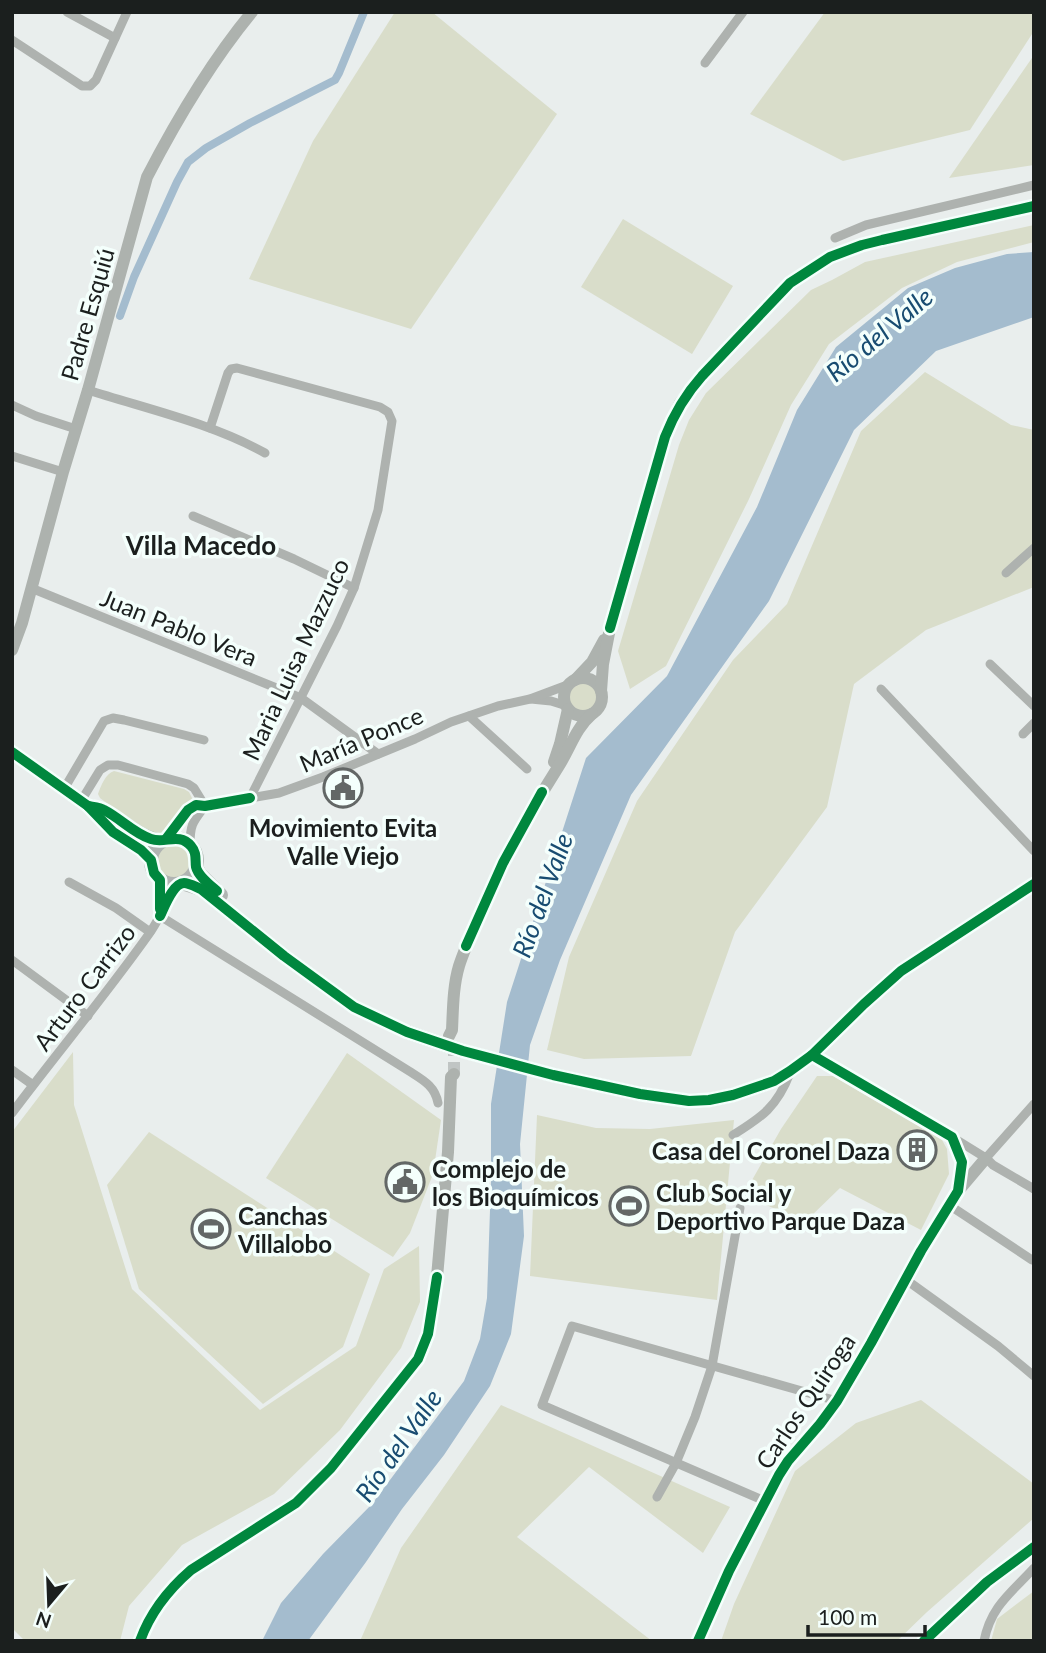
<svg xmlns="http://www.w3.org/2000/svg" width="1046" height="1653" font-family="Lato,sans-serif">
<rect width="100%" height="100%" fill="#e9eeed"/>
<g fill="#d9ddca">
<path d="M395 12H432L557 114 411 329 249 279 313 141Z"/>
<path d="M825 12H1034V31L970 130 843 161 750 114Z"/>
<path d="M1034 55V165L949 178Z"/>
<path d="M623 219 733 286 692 354 581 287Z"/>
<path d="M1034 225V242L957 262 902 288 829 344 791 405 749 499 666 666 630 689 618 651 679 445 689 420 706 393 811 290 832 280 865 262Z"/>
<path d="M925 372 1011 425 1034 430V587L926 630 854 684 827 807 735 932 691 1056 584 1059 547 1050 569 957 637 801 733 660 787 604 861 431Z"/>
<circle cx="583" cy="697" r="15"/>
<path d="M114 771 184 789 189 792 192 798 191 802 183 809 172 829 166 835 152 837 100 798 98 794C101 786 105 774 114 771Z"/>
<circle cx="174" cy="861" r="17"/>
<path d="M73 1052 74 1105 132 1289 260 1410 356 1346 384 1269 419 1246 420 1302 401 1348 340 1430 274 1494 182 1545 129 1606 120 1641H25L12 1628V1132Z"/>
<path d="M347 1053 441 1120 433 1174 410 1233 393 1257 266 1178Z"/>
<path d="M817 1076H833L942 1140 947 1149 949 1174 921 1230 840 1188 806 1221 743 1196 781 1129Z"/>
<path d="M537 1115 596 1128 650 1129 734 1120 717 1300 530 1276Z"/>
<path d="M149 1132 370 1274 343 1347 263 1404 139 1289 107 1185Z"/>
<path d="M921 1400 1034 1484V1518L927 1612 897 1641H721L734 1604 795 1471 856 1423Z"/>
<path d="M501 1405 730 1507 703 1553 589 1467 517 1537 652 1641H360L401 1548Z"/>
<path d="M1034 1591V1641H991L997 1619Z"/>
</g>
<path fill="#a4bcce" d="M1034 252V317L936 351 854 430 769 601 631 795 560 960 530 1045 520 1144 524 1236 511 1334 490 1386 444 1455 402 1509 366 1562 308 1641H262L281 1603 323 1554 372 1504 464 1381 480 1339 487 1298 491 1181V1104L507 1002 586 758 667 676 757 507 797 410 836 347 908 288 955 268 1007 254Z"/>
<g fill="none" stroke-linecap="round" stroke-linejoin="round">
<path stroke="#a4bcce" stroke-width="8" d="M120 316 134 277 177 182 188 162 206 148 250 123 335 80 339 73 364 12"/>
<path stroke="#c0c5c4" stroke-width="12" stroke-dasharray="12 6" stroke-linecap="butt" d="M454 1074V1039"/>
<g stroke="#aeb2af" stroke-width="9">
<path d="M67 12 115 38"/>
<path d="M12 40 82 86H90L96 80 127 12"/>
<path d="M705 63 743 12"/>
<path d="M835 238 866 225 1034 185"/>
<path d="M88 390C147 409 211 423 265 453"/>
<path d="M12 405 36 416 76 429"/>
<path d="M210 428 228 373 231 369 237 368 380 407 388 412 392 421 378 510 354 588 337 626 250 798"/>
<path d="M12 456 63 472"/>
<path d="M193 516 294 559 354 588"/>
<path d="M1006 573 1034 548"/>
<path d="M31 588 301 698 378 754"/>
<path d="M990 664 1034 706"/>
<path d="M881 689 1034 851"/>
<path d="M531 699 551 701 567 706"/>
<path d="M469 716 527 769"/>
<path d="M1023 734 1034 723"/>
<path d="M64 789 104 721 113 718 124 720 204 740"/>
<path d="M81 801 100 770 108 765H118L188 784 194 788 205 806"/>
<path d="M166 839C178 825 184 804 205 806L279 793 323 777 415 739 451 722 498 706 530 699 570 684"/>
<path d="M190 845C190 824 193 822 205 806"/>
<path d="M69 882 116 908 150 932"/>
<path d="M160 915V880"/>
<path d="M160 916 409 1071C423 1080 435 1086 438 1103"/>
<path d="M12 960 88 1016"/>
<path d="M812 1055 952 1137 986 1158 993 1165 1034 1189"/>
<path d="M12 1070 33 1085"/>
<path d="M12 1113C57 1053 105 996 149 934 160 918 167 900 179 884"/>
<path d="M733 1135C762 1117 777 1107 790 1073"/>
<path d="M953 1139 962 1162 958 1189"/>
<path d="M986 1158 1034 1104"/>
<path d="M949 1205 1032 1260"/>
<path d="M905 1279 998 1346 1034 1376"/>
<path d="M657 1497 676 1463 695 1417 712 1366 740 1208"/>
<path d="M765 1501 542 1405 572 1326 837 1401"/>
<path d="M984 1641C991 1606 1011 1593 1034 1568"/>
</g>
<g stroke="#adb2ae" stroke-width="12">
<path d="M12 650 22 623 63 472 88 390 147 177C177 119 210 63 252 12"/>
<circle cx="583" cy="697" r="19"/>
<path d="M575 680 592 662 604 640"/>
<path d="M601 691 603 664 610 628 665 437 680 403 702 376 790 283 830 257 862 245 882 240 1034 206"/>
<path d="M554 762 560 744 568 709"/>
<path d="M449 1036 452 1030C453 1009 453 986 459 966 465 947 474 929 482 911 504 860 530 811 560 764 571 746 576 728 592 714"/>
<path d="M140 1641C150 1613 169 1589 191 1570L282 1513 308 1493 331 1468 418 1359 428 1334 437 1277 448 1152 451 1077 454 1074"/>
<path d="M698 1641 729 1571 784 1467 820 1424 837 1401 871 1343 921 1251 958 1191 986 1158"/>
</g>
<g stroke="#b0b4b2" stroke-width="14">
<path d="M12 752 88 806 113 832 141 850 151 860"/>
<path d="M89 806C117 811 134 837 162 841"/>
<circle cx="174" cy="861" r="23"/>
<path d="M196 867 200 874 221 895"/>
<path d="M182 883 201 889 284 956 354 1007 407 1032 463 1051 553 1075 640 1094 689 1101 709 1100 733 1095 774 1081 790 1071 812 1055 864 1004 901 971 1034 884"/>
<path d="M924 1641 987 1582 1034 1547"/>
</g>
<g stroke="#f4fffc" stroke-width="15">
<g id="cycleway">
<path d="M610 628 665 437C674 414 685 395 702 376L790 283 830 257 862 245 882 240 1034 206"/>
<path d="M12 752 88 806 113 832 141 850 151 860 154 873 160 880V909"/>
<path d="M88 806C94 807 100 807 104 810 120 818 133 833 151 839 165 844 179 832 191 846 197 853 195 859 196 867 198 876 210 885 217 891"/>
<path d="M166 839 188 810 196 805 205 806 250 798"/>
<path d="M160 916C164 908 173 883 184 883 189 883 196 887 201 889L284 956 354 1007 407 1032 463 1051 553 1075 640 1094 689 1101 709 1100 733 1095 774 1081 790 1071 812 1055 864 1004 901 971 1034 884"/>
<path d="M466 946 503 863 542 792"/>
<path d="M140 1641C150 1613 169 1589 191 1570L296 1503 331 1468 418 1359 428 1334 437 1277"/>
<path d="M698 1641 729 1571 779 1475 788 1461 820 1424 837 1401 871 1343 921 1251 958 1191 962 1162 952 1137 812 1055"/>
<path d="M924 1641 987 1582 1034 1547"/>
</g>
</g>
<use href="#cycleway" stroke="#00873e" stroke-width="10"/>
</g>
<defs>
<g id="civic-ring" transform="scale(2.0125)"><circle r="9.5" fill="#f4fffc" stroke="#636766" stroke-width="1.5"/><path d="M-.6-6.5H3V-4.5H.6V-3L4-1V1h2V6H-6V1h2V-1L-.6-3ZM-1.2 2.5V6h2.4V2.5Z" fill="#636766"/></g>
<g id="building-ring" transform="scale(2.0125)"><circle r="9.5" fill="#f4fffc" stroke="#636766" stroke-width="1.5"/><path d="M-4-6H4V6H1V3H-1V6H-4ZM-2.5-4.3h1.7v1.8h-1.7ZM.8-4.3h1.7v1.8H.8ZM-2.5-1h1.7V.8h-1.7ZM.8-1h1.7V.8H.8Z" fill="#636766"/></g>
<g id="stadium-ring" transform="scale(2.0125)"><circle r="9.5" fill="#f4fffc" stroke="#636766" stroke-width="1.5"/><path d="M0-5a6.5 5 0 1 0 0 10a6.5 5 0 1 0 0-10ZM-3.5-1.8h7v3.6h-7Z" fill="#636766"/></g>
</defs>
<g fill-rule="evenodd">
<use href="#civic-ring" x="343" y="788"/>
<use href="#building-ring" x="917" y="1150"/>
<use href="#civic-ring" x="405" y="1182"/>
<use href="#stadium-ring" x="629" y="1206"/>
<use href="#stadium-ring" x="211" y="1229"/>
</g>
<g text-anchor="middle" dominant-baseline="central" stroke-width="7" stroke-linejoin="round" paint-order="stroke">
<g font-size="24" fill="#1b1f1e" stroke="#f4fffc">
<text transform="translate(87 314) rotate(-74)">Padre Esquiú</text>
<text transform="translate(179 627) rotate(22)">Juan Pablo Vera</text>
<text transform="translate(295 659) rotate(-65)">Maria Luisa Mazzuco</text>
<text transform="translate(361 739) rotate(-23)">María Ponce</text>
<text transform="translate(84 987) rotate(-53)">Arturo Carrizo</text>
<text transform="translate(805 1401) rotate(-56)">Carlos Quiroga</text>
</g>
<g font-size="24" font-weight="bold" fill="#1b1f1e" stroke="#f4fffc" text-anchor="start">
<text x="343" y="827" text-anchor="middle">Movimiento Evita<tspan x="343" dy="28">Valle Viejo</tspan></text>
<text x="890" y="1150" text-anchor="end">Casa del Coronel Daza</text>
<text x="432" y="1168">Complejo de<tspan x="432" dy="28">los Bioquímicos</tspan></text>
<text x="656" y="1192">Club Social y<tspan x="656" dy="28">Deportivo Parque Daza</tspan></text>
<text x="238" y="1215">Canchas<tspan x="238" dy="28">Villalobo</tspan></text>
</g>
<g font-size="26" font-style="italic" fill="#184c71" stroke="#f4fffc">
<text transform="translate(879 334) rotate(-40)">Río del Valle</text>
<text transform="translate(542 895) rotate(-70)">Río del Valle</text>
<text transform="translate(398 1445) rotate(-55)">Río del Valle</text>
</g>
<g font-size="26" font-weight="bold" fill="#1b1f1e" stroke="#f4fffc">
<text x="201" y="545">Villa Macedo</text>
</g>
</g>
<rect width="1046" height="1653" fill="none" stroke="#1b1f1e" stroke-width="28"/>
<g transform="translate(49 1604) rotate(199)" stroke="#f4fffc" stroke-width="5" paint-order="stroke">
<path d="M0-5L12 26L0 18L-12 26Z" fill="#1b1f1e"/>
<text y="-10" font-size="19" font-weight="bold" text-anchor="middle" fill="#1b1f1e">N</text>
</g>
<path d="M808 1625v10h117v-10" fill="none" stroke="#1b1f1e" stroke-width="3.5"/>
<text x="818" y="1625" font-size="21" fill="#1b1f1e" stroke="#f4fffc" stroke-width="5" paint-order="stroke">100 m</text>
</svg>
